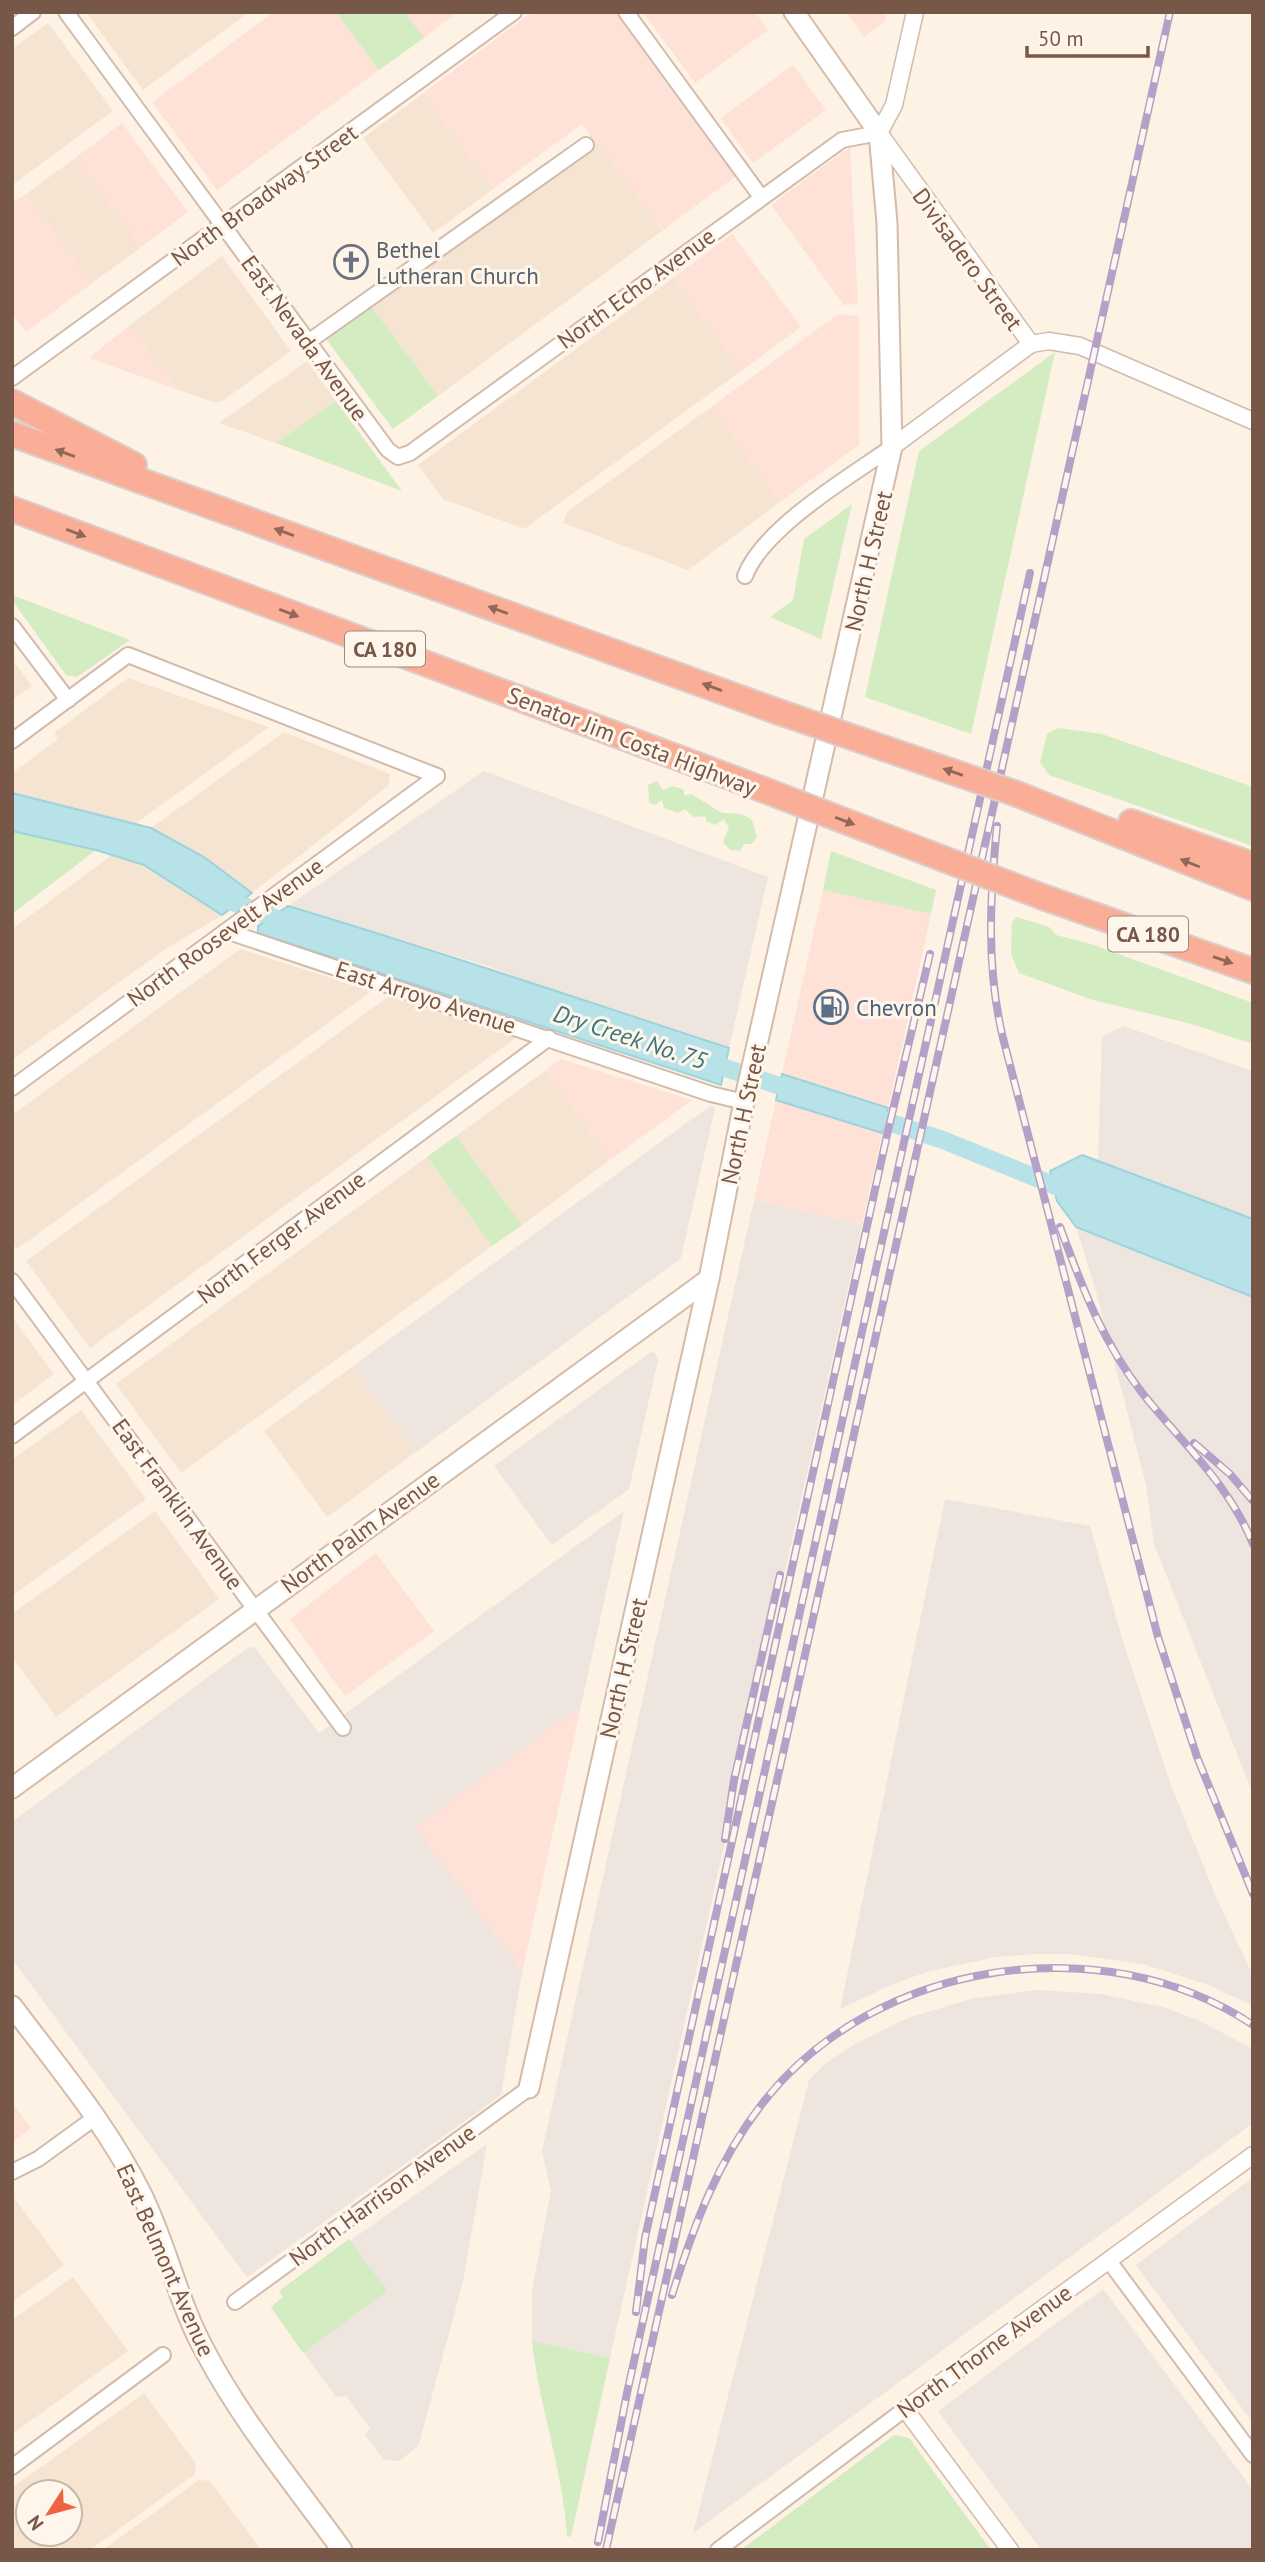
<svg xmlns="http://www.w3.org/2000/svg" width="1265" height="2562" font-family="'PT Sans',sans-serif">
<rect width="100%" height="100%" fill="#fdf2e4"/>
<g fill="#f5e4d2" fill-rule="evenodd">
<path d="M86 12H249L143 90Z"/>
<path d="M48 23 113 111 12 185V49Z"/>
<path d="M422 94 493 189 433 233 363 138Z"/>
<path d="M591 135 662 231 438 396 366 299Z"/>
<path d="M75 158 141 247 92 283 26 194Z"/>
<path d="M222 256 291 351 221 402H213L179 390 130 325Z"/>
<path d="M673 278 741 371 524 529 443 499 418 465Z"/>
<path d="M307 361 336 401 276 443 219 423Z"/>
<path d="M711 407 780 502 688 570 563 523 567 512Z"/>
<path d="M12 659 32 686 12 700Z"/>
<path d="M128 678 269 727 135 824 12 793V773L58 739 54 733Z"/>
<path d="M284 732 390 774 388 786 252 893 204 857 151 828Z"/>
<path d="M113 854 144 865 222 915 161 952 12 1060V929Z"/>
<path d="M240 949 372 991 17 1249 12 1243V1115Z"/>
<path d="M389 996 517 1037 90 1348 26 1261Z"/>
<path d="M545 1071 610 1160 522 1225 456 1136Z"/>
<path d="M427 1157 492 1246 181 1473 116 1384Z"/>
<path d="M12 1317 54 1374 12 1405Z"/>
<path d="M353 1366 416 1452 327 1517 264 1431Z"/>
<path d="M81 1410 146 1499 12 1596V1460Z"/>
<path d="M155 1511 219 1599 56 1717 12 1657V1614Z"/>
<path d="M12 2195 64 2265 12 2302Z"/>
<path d="M73 2277 128 2351 12 2434V2320Z"/>
<path d="M144 2393 196 2464 195 2474 90 2550H12V2488ZM28 2492H70V2534H28Z"/>
<path d="M199 2480 210 2481 261 2550H103Z"/>
</g>
<g fill="#fee1d7">
<path d="M274 12H336L379 70 217 190 152 102Z"/>
<path d="M405 12H458L424 38Z"/>
<path d="M532 12H616L736 176 662 231 582 124 493 189 422 94Z"/>
<path d="M643 12H755L768 30 695 83Z"/>
<path d="M846 12H887L885 21 864 37Z"/>
<path d="M793 65 826 110 753 163 721 118Z"/>
<path d="M122 123 188 212 141 247 75 158Z"/>
<path d="M850 147 858 304 844 305 771 205Z"/>
<path d="M26 194 92 283 26 332 12 314V203Z"/>
<path d="M732 234 801 327 741 371 673 278Z"/>
<path d="M838 314 859 316V445L780 502 711 407Z"/>
<path d="M130 325 179 390 89 358Z"/>
<path d="M823 890 931 914 888 1108 782 1074Z"/>
<path d="M561 1059 692 1100 610 1160 545 1071Z"/>
<path d="M776 1100 882 1133 862 1225 754 1200Z"/>
<path d="M376 1553 434 1631 345 1696 290 1619Z"/>
<path d="M581 1706 522 1972 414 1827Z"/>
<path d="M12 2103 31 2128 12 2142Z"/>
</g>
<g fill="#ede5de">
<path d="M484 771 768 877 729 1048 564 995 488 966 288 906Z"/>
<path d="M1123 1026 1253 1071V1219L1098 1161 1102 1037Z"/>
<path d="M710 1106 715 1108 681 1258 416 1452 353 1366Z"/>
<path d="M754 1200 862 1225 610 2358 532 2341V2290L551 2191 542 2151Z"/>
<path d="M1076 1227 1253 1297V1794L1154 1544 1146 1485 1096 1291Z"/>
<path d="M651 1352 655 1353 658 1360 629 1489 552 1545 494 1466Z"/>
<path d="M945 1499 1090 1526 1124 1645 1171 1785 1216 1897 1253 1976V2006L1209 1985 1143 1964 1069 1954H1033L996 1957 930 1971 893 1984 840 2009Z"/>
<path d="M624 1511 581 1706 415 1827 522 1972 501 2095 247 2277 12 1959V1822L249 1647 255 1648 319 1733Z"/>
<path d="M1037 1990 1102 1994 1166 2008 1198 2020 1253 2049V2123L693 2533 809 2080 825 2064 855 2044 908 2018 971 1999Z"/>
<path d="M487 2144 463 2281 420 2440 417 2447 399 2461 384 2460 365 2435 370 2428 346 2396 336 2397 271 2307 283 2297 279 2291Z"/>
<path d="M1253 2178V2423L1136 2265Z"/>
<path d="M1103 2289 1253 2490V2550H1041L938 2411Z"/>
</g>
<g fill="#d4ecc1">
<path d="M336 12H405L424 38 379 70Z"/>
<path d="M366 299 438 396 393 429 321 332Z"/>
<path d="M1055 352 971 734 865 697 919 451Z"/>
<path d="M336 401 402 491 276 443Z"/>
<path d="M852 504 821 639 770 617 793 600 804 539Z"/>
<path d="M12 595 130 640 77 677 66 675 12 600Z"/>
<path d="M1058 728 1102 734 1253 787V846L1049 775 1040 762 1047 734Z"/>
<path d="M657 781 663 790 672 786 683 789 685 796 691 794 722 813 742 814 752 820 757 838 751 844H744L740 851 730 850 723 842 729 827 724 819 715 825 707 822 705 816 694 817 685 809 678 813 664 808 662 800 655 805 649 802 648 785Z"/>
<path d="M12 831 22 833 96 850 12 914Z"/>
<path d="M831 851 936 890 931 914 823 890Z"/>
<path d="M1017 917 1049 927 1056 935 1094 945 1253 1003V1044L1188 1023 1093 1000 1019 973 1011 954 1012 922Z"/>
<path d="M456 1136 522 1225 492 1246 427 1157Z"/>
<path d="M349 2239 387 2291 303 2353 271 2307 283 2297 279 2291Z"/>
<path d="M532 2341 610 2358 571 2537 567 2536C563 2469 539 2407 532 2341Z"/>
<path d="M894 2435 909 2438 991 2550H741Z"/>
</g>
<g fill="#b7e2e8" stroke="#9dd3da" stroke-width="2">
<path d="M12 793 151 828 204 857 252 893 222 915 144 865 96 850 12 831Z"/>
<path d="M288 906C436 950 582 1000 729 1048L721 1085 258 933V926Z"/>
<path d="M782 1074 888 1108 882 1133 776 1100Z"/>
<path d="M1082 1155 1253 1219V1297L1076 1227 1057 1201 1050 1171Z"/>
</g>
<g fill="none" stroke-linecap="round" stroke-linejoin="round">
<g stroke="#b7e2e8" stroke-width="18">
<path d="M219 893 233 902 292 925"/>
<path d="M704 1061 801 1093"/>
<path d="M864 1114 943 1140 1073 1193"/>
</g>
<g stroke="#d1bbac" stroke-width="18">
<g id="minor">
<path d="M66 12 388 450 398 457 410 453 842 140 879 133"/>
<path d="M626 12 761 197"/>
<path d="M12 28 33 12"/>
<path d="M308 342 586 145"/>
<path d="M12 378 514 12"/>
<path d="M745 576C763 528 849 477 892 447"/>
<path d="M12 626 68 700"/>
<path d="M12 741 128 655 437 776"/>
<path d="M226 931 711 1094 744 1102"/>
<path d="M12 1088 437 776"/>
<path d="M12 1281 343 1728"/>
<path d="M12 1436 549 1038"/>
<path d="M12 2172 38 2159 96 2117"/>
<path d="M1109 2261 1253 2455"/>
<path d="M235 2302 529 2088"/>
<path d="M12 2467 163 2355"/>
<path d="M718 2550 905 2409"/>
</g>
</g>
<g stroke="#d1bbac" stroke-width="19">
<g id="tertiary">
<path d="M915 12 894 105 879 133 1031 344"/>
<path d="M892 447 1031 344 1049 341 1080 346 1253 421"/>
<path d="M1010 2550 905 2409 1253 2155"/>
</g>
</g>
<g stroke="#d5bba9" stroke-width="23">
<g id="secondary">
<path d="M12 1788 709 1279"/>
<path d="M12 2006C58 2067 108 2126 142 2195 167 2246 178 2303 206 2353 243 2423 296 2486 342 2550"/>
<path d="M529 2088 709 1279 744 1102 892 447 887 223 879 133 794 12"/>
</g>
</g>
<g stroke="#d9d0cc" stroke-width="28">
<g id="motorway">
<path d="M12 402 134 465"/>
<path d="M12 434 776 711"/>
<path d="M12 509 759 788"/>
<path d="M1017 794 1253 888"/>
<path d="M1131 822 1253 865"/>
<path d="M1043 897 1253 971"/>
</g>
</g>
<use href="#minor" stroke="#fff" stroke-width="14"/>
<use href="#tertiary" stroke="#fff" stroke-width="16"/>
<use href="#secondary" stroke="#fff" stroke-width="19"/>
<use href="#motorway" stroke="#faae97" stroke-width="24"/>
<g stroke="#b5a1c7" stroke-width="8">
<g id="rail">
<path d="M997 826C990 898 986 967 1003 1038L1158 1637 1197 1757 1253 1894"/>
<path d="M1060 1227C1082 1287 1103 1343 1143 1394 1182 1443 1229 1484 1253 1544"/>
<path d="M1194 1443 1230 1474 1253 1501"/>
<path d="M725 1839 734 1780 780 1575"/>
<path d="M672 2295C694 2225 717 2162 762 2104 873 1960 1103 1925 1253 2025"/>
<path d="M636 2312 645 2238 887 1135 930 954"/>
<path d="M598 2542 627 2393 1030 573"/>
<path d="M606 2550 1170 12"/>
</g>
</g>
<use href="#rail" stroke="#fff6eb" stroke-width="5" stroke-dasharray="16" stroke-linecap="butt"/>
<g stroke="#d9d0cc" stroke-width="28" stroke-linecap="butt">
<g id="motorway-bridge">
<path d="M776 711 1017 794"/>
<path d="M759 788 1043 897"/>
</g>
</g>
<use href="#motorway-bridge" stroke="#faae97" stroke-width="24"/>
</g>
<defs><path id="oneway-solid" d="M-6-.8H1V-3.2L6.5 0L1 3.2V.8H-6Z" transform="scale(1.75)"/></defs>
<g fill="#916858">
<use href="#oneway-solid" transform="translate(65 453) rotate(-160)"/>
<use href="#oneway-solid" transform="translate(284 532) rotate(-160)"/>
<use href="#oneway-solid" transform="translate(76 533) rotate(21)"/>
<use href="#oneway-solid" transform="translate(498 610) rotate(-160)"/>
<use href="#oneway-solid" transform="translate(289 613) rotate(21)"/>
<use href="#oneway-solid" transform="translate(712 687) rotate(-160)"/>
<use href="#oneway-solid" transform="translate(953 772) rotate(-161)"/>
<use href="#oneway-solid" transform="translate(845 821) rotate(21)"/>
<use href="#oneway-solid" transform="translate(1190 863) rotate(-158)"/>
<use href="#oneway-solid" transform="translate(1223 960) rotate(19)"/>
</g>
<defs>
<g id="church-ring" transform="scale(1.75)"><circle r="9.5" fill="#fff6eb" stroke="#6b7280" stroke-width="1.5"/><path d="M-1.2-6h2.4v3.5h3.3v2.4h-3.3V6h-2.4V-.1h-3.3v-2.4h3.3Z" fill="#6b7280"/></g>
<g id="fuel-ring" transform="scale(1.75)"><circle r="9.5" fill="#fff6eb" stroke="#5c6f8a" stroke-width="1.5"/><path d="M-5.5-6h7V0h2V4h1.3V-2.5L3-4.5l.8-.8L6-3V5H2.5V1h-1V6h-7ZM-4.2-4.7v3.2H.2V-4.7Z" fill="#5c6f8a"/></g>
</defs>
<g fill-rule="evenodd">
<use href="#church-ring" x="351" y="262"/>
<use href="#fuel-ring" x="831" y="1007"/>
</g>
<g text-anchor="middle" dominant-baseline="central" stroke-width="6" stroke-linejoin="round" paint-order="stroke">
<g fill="#fff6eb" stroke="#a08779" stroke-width="2">
<rect x="345" y="631.5" width="80" height="35" rx="5"/>
<rect x="1108" y="916.5" width="80" height="35" rx="5"/>
</g>
<g font-size="21" font-weight="bold" fill="#775748">
<text x="385" y="649">CA 180</text>
<text x="1148" y="934">CA 180</text>
</g>
<g font-size="23" fill="#775748" stroke="#fff6eb">
<text transform="translate(264 195) rotate(-36)">North Broadway Street</text>
<text transform="translate(968 259) rotate(54)">Divisadero Street</text>
<text transform="translate(636 288) rotate(-36)">North Echo Avenue</text>
<text transform="translate(305 338) rotate(54)">East Nevada Avenue</text>
<text transform="translate(868 561) rotate(-77)">North H Street</text>
<text transform="translate(632 741) rotate(21)">Senator Jim Costa Highway</text>
<text transform="translate(225 932) rotate(-36)">North Roosevelt Avenue</text>
<text transform="translate(426 997) rotate(18)">East Arroyo Avenue</text>
<text transform="translate(743 1114) rotate(-78)">North H Street</text>
<text transform="translate(281 1237) rotate(-37)">North Ferger Avenue</text>
<text transform="translate(178 1504) rotate(54)">East Franklin Avenue</text>
<text transform="translate(360 1532) rotate(-36)">North Palm Avenue</text>
<text transform="translate(623 1668) rotate(-77)">North H Street</text>
<text transform="translate(382 2195) rotate(-36)">North Harrison Avenue</text>
<text transform="translate(166 2260) rotate(66)">East Belmont Avenue</text>
<text transform="translate(984 2351) rotate(-36)">North Thorne Avenue</text>
</g>
<g font-size="23" fill="#5b616d" stroke="#fff6eb" text-anchor="start">
<text x="376" y="249">Bethel<tspan x="376" dy="26">Lutheran Church</tspan></text>
</g>
<g font-size="23" fill="#4e5e75" stroke="#fff6eb" text-anchor="start">
<text x="856" y="1007">Chevron</text>
</g>
<g font-size="24" font-style="italic" fill="#3b757d" stroke="#fff6eb">
<text transform="translate(630 1037) rotate(18)">Dry Creek No. 75</text>
</g>
</g>
<rect width="1265" height="2562" fill="none" stroke="#775748" stroke-width="28"/>
<g transform="translate(49 2513) rotate(234)"><circle r="33" fill="#fff6eb" stroke="#c9b6aa" stroke-width="2"/>
<path d="M0-5L12 26L0 18L-12 26Z" fill="#ed6343"/>
<text y="-10" font-size="19" font-weight="bold" text-anchor="middle" fill="#775748">N</text>
</g>
<path d="M1027 46v10h121v-10" fill="none" stroke="#775748" stroke-width="3.5"/>
<text x="1038" y="46" font-size="21" fill="#775748" stroke="#fff6eb" stroke-width="5" paint-order="stroke">50 m</text>
</svg>
